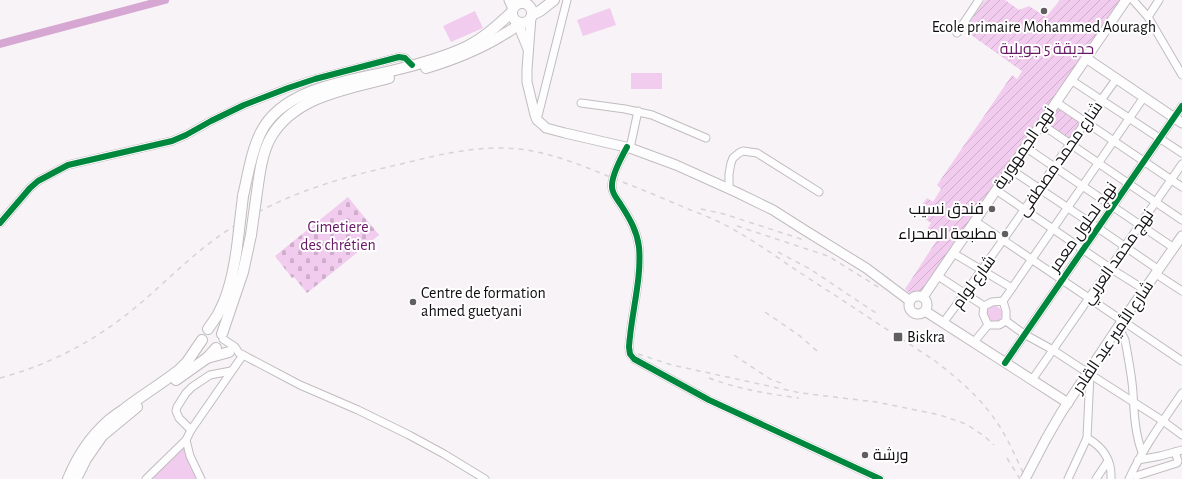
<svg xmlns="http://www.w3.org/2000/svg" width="1182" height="479" font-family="'Alegreya Sans',Cairo,sans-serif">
<defs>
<pattern id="cemetery-stones" width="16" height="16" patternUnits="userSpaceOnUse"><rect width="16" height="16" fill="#f2ccee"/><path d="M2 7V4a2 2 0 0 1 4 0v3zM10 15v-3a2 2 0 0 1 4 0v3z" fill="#ceaecb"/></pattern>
<pattern id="garden-furrows" width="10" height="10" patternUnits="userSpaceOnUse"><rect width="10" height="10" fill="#f2ccee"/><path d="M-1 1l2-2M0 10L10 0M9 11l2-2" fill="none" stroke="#ceaecb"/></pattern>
</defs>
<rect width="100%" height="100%" fill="#f8f3f7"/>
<g fill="#f2ccee">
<path d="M610 8 616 25 583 36 577 20Z"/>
<path d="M475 11 483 28 451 42 443 26Z"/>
<rect x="631" y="73" width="31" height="16"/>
<circle cx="994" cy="314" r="8"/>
<path d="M183 447H186L193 472 197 479H149Z"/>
</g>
<path fill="url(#cemetery-stones)" d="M348 197 379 235 307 293 294 277 292 278 275 256Z"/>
<g fill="url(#garden-furrows)">
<path d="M985 0H1005L1019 10 1029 6 1046 17 1060 0H1120L922 292C915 296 910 294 905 289L937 240 925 233 931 223 916 213 927 198 933 202 941 189 937 185 1012 75 1017 79 1022 71 967 32 966 27Z"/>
<path d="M1057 105 1082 123 1069 141 1044 124Z"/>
</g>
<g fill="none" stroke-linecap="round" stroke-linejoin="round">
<path stroke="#d6a7d2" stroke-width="8" d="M0 44 165 0"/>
<g stroke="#c0bcbf" stroke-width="9">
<g id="minor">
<path d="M1133 0 1148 17 1182 75"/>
<path d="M1148 17 1159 0"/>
<path d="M957 33 979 0"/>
<path d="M1071 80 1182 153"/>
<path d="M1056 102 1182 187"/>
<path d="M581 103 625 109 652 115 706 138"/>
<path d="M537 120 567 0"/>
<path d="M1041 124 1182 220"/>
<path d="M627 147C622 156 611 177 612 187 612 194 618 200 621 205 630 219 637 231 639 247 642 279 631 314 629 347L630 354 634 359 709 400 880 479"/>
<path d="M1025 147 1174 248"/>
<path d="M630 148 638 111"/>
<path d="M1010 169 1098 228 1159 270"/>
<path d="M729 189V174L731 163 733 158 739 153 743 151 757 153 819 192"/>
<path d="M996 190 1110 268 1145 290"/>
<path d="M975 221 1182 361"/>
<path d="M0 223 30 188 38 181 68 165 172 141 186 135 211 121 244 105 288 88 315 79 399 57 405 58 412 65"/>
<path d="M953 253 1012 288"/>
<path d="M1156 274 1182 291"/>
<path d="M938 276 984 306"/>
<path d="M1003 301 1144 97"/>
<path d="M1003 301 1006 311V321L999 325H988L983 314 984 306 992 302Z"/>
<path d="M1006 321 1024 334 1053 350 1088 373 1163 421 1182 435"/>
<path d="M943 323C1003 243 1058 159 1117 78"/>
<path d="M1116 330 1122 334 1125 340C1128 357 1132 376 1133 393 1134 412 1135 434 1142 452"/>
<path d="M223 339 235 347 239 353 243 355 300 385 358 410 409 435 444 454 485 479"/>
<path d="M974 342 988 325"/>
<path d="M1005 363 1182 106"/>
<path d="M1032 380 1182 164"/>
<path d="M191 430 179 418 176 411 177 407 186 393 192 387 210 375 231 371"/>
<path d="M1087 438C1103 447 1112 461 1111 479"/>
<path d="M186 440 190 456 201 479"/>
<path d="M1138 460 1160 456 1182 450"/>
<path d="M1136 476 1177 463 1178 461 1175 452"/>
<path d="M146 479 186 440 191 430 243 355"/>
<path d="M1068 479 1087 438 1090 374"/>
<path d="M1096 479 1108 461"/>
<path d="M1129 479C1143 448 1163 421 1182 393"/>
</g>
</g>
<g stroke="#c0bcbf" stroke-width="11">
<g id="major">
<path d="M509 0 513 9"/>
<path d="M520 0 523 3"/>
<path d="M531 17 527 69V82L535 115 537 120 543 125 546 128 565 133 630 148 676 165 736 192 773 210 806 231 866 268 910 301"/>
<path d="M520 23 521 32 528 49"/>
<path d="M1086 58 1182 123"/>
<circle cx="918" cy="305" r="9"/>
<path d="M923 297 1126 0"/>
<path d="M925 311 1068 403"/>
<path d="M1046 439 1061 413 1116 330 1182 236"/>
</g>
</g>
<g stroke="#c0bcbf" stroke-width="12">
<g id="highway">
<circle cx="522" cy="13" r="10"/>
<path d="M532 15 540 11 554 0"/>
<path d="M426 68C452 60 478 50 501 36 507 32 515 29 519 23"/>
<path d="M243 196C248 175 251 152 261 132 283 88 349 81 391 71 416 65 443 58 466 47 484 38 498 25 512 12"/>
<path d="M256 199C259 179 261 154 271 137 295 96 348 89 389 78"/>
<path d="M208 329C212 323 217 317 220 310 230 291 234 269 237 247"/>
<path d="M222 334 243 272 251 235"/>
<path d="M207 358 229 352"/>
<path d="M176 380 207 358 216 348"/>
<path d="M68 479C77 457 90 437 108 421 113 417 118 413 123 410 141 396 161 384 179 370L187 362 202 340"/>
<path d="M76 479 86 459 102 436 137 407"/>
</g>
</g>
<use href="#minor" stroke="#fefdfe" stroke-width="7"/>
<use href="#major" stroke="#fefdfe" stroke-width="9"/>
<use href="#highway" stroke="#fefdfe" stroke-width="10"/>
<g stroke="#d5d4d5" stroke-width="1.5" stroke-dasharray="5 5" stroke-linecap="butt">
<path d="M701 209 724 214 804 240"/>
<path d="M737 226 828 256 883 290"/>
<path d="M778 252 810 269 876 313"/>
<path d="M765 312 800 336 817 351"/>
<path d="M638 354 672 365 801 393 876 402 940 415 966 424 984 436 994 445"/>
<path d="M734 355 770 379 786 385"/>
<path d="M0 378C53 364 102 337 143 301 171 277 197 250 228 230 276 198 328 181 384 168 423 159 463 147 504 148 547 149 585 167 625 183 646 191 667 200 688 209 704 215 721 222 736 231 759 244 781 260 802 274 847 303 891 332 935 361 960 380 983 400 1000 427 1010 443 1018 462 1026 479"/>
<path d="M709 378C738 389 768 394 799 398"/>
<path d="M1007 458 1020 479"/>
</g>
<g stroke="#c0bcbf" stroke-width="11" stroke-linecap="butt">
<path id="major-bridge" d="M1025 479 1046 439"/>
</g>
<g stroke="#c0bcbf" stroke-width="12" stroke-linecap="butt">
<g id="highway-bridge">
<path d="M251 235 256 199"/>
<path d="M237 247 243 196"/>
</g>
</g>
<use href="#major-bridge" stroke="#fefdfe" stroke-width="9"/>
<use href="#highway-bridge" stroke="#fefdfe" stroke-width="10"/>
<g stroke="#fff" stroke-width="8">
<g id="cycleway">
<path d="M627 147C622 156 611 177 612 187 612 194 618 200 621 205 630 219 637 231 639 247 642 279 631 314 629 347L630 354 634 359 709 400 880 479"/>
<path d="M0 223 30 188 38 181 68 165 172 141 186 135 211 121 244 105 288 88 315 79 399 57 405 58 412 65"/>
<path d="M1005 363 1182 106"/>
</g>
</g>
<use href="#cycleway" stroke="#00873e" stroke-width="6"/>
</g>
<g fill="#615e60" stroke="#fff" stroke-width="1.5">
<circle cx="1044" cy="11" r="4"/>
<circle cx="992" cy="209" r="4"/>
<circle cx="1005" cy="234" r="4"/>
<circle cx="413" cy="302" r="4"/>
<rect x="893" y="332" width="10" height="10" rx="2"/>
<circle cx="865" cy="455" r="4"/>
</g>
<g text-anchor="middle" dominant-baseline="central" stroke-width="4" stroke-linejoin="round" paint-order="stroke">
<g font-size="16" fill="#0f0d0f" stroke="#fff" text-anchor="start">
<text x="1044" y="27" text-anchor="middle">Ecole primaire Mohammed Aouragh</text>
<text x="984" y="209" text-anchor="end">فندق نسيب</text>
<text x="997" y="234" text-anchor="end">مطبعة الصحراء</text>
<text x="421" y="293">Centre de formation<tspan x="421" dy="18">ahmed guetyani</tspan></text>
<text x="907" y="337">Biskra</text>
<text x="873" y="455">ورشة</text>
</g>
<g font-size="16" fill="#681965" stroke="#fff">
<text x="1047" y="49">حديقة 5 جويلية</text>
<text x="338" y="227">Cimetiere<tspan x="338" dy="18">des chrétien</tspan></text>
</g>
<g font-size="16" fill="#0f0d0f" stroke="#fff">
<text transform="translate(1024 148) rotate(-56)">نهج الجمهورية</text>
<text transform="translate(1060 159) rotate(-55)">شارع محمد مصطفى</text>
<text transform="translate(1083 227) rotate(-55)">نهج لحلول معمر</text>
<text transform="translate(1118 257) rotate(-55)">نهج محمد العربي</text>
<text transform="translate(974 282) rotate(-54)">شارع لوام</text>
<text transform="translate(1113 337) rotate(-56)">شارع الأمير عبد القادر</text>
</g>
</g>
</svg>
